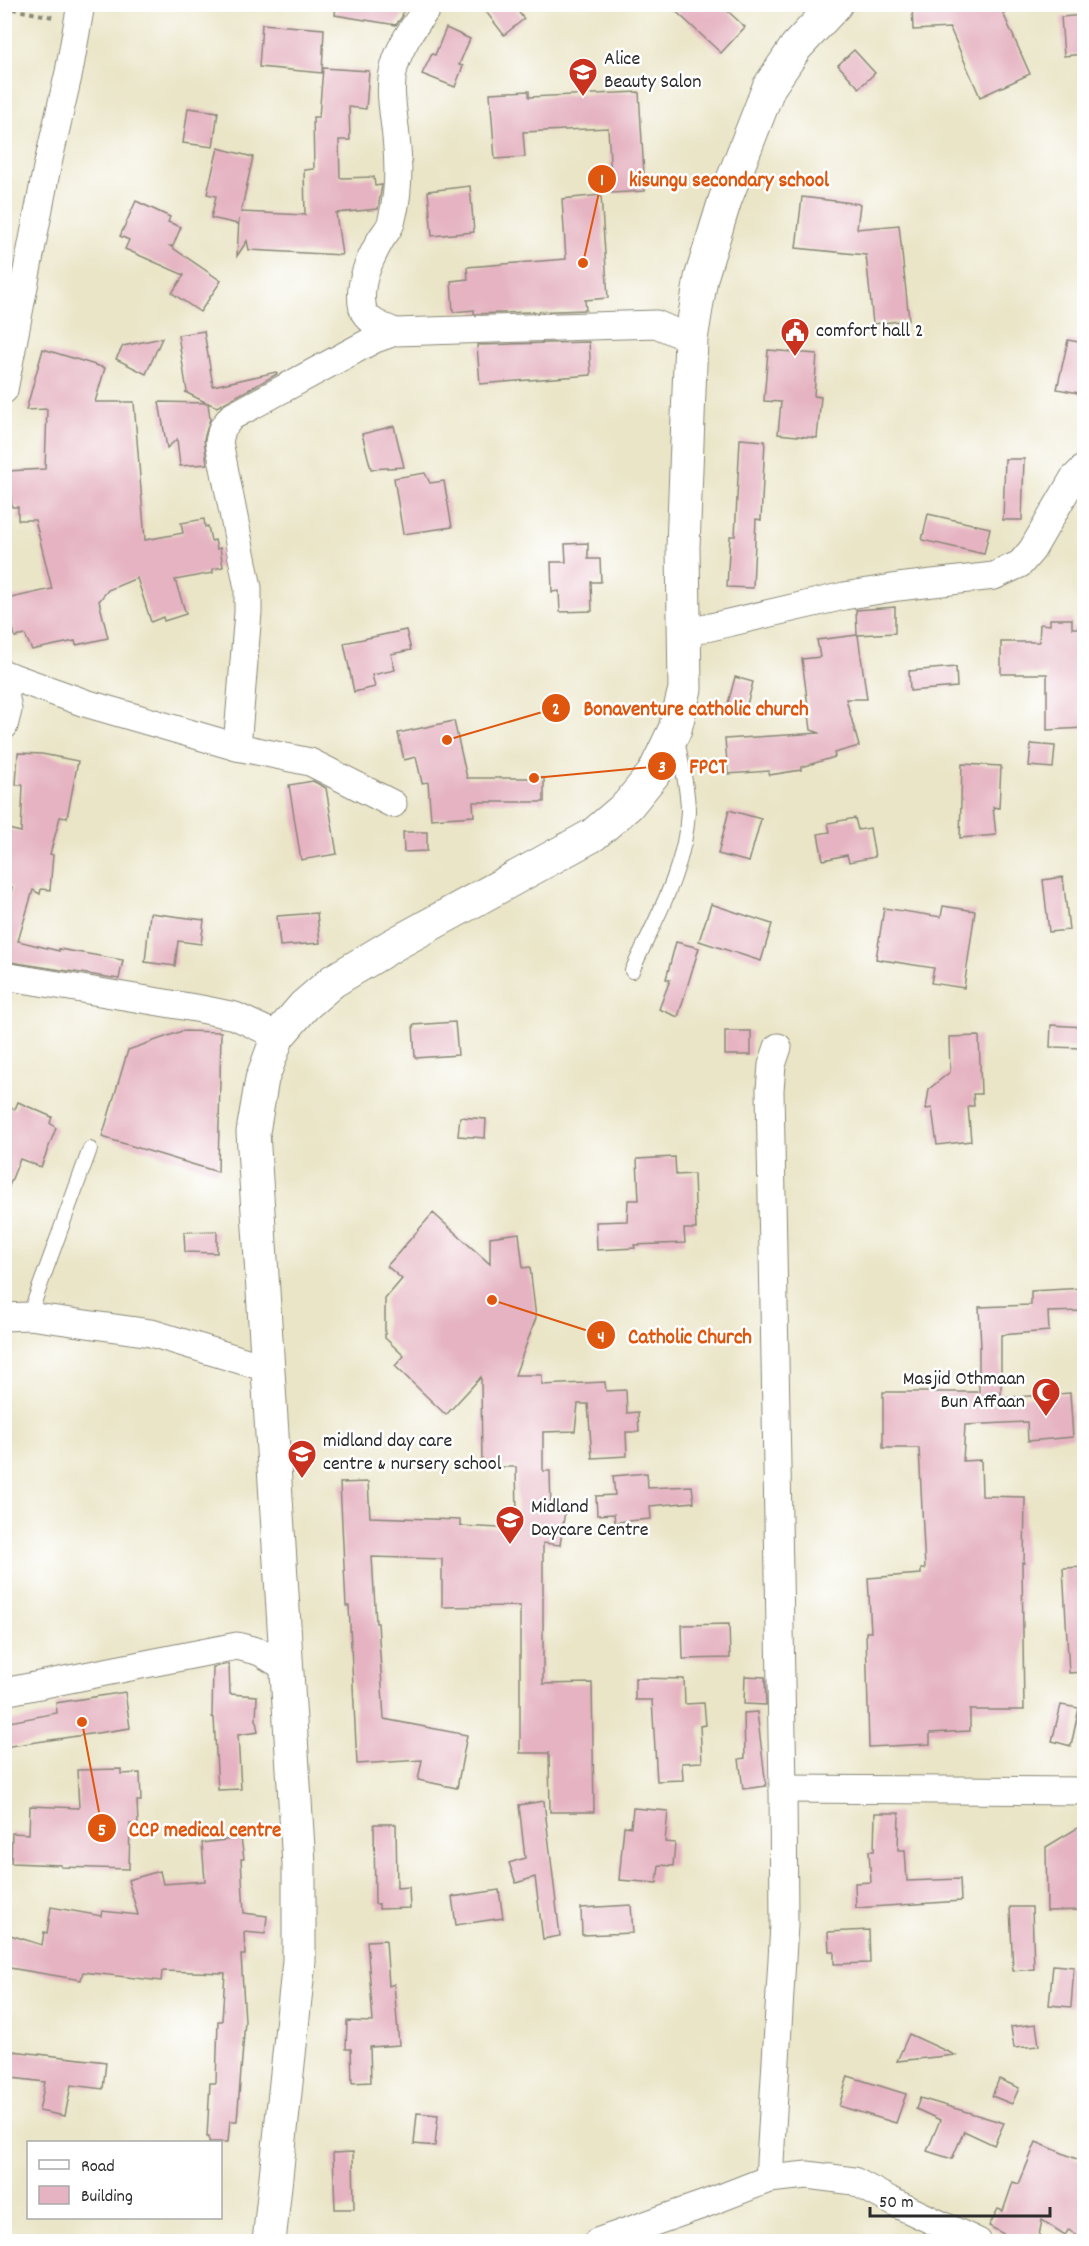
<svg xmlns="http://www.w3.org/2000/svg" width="1089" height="2246" font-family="Dekko,sans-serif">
<rect width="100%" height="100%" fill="#fff"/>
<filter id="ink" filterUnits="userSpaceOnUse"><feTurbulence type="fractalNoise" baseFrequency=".0167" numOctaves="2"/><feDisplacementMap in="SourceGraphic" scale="12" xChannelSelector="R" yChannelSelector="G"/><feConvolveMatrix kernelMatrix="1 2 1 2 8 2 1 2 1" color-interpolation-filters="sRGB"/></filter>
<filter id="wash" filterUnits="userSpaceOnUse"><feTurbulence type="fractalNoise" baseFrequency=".008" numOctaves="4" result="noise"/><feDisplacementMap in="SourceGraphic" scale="24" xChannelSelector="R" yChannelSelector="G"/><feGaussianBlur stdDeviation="1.35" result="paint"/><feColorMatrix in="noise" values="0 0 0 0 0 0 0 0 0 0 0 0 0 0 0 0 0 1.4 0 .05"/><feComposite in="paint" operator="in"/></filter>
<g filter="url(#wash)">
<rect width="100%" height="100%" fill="#eae5c7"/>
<g id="blocks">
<g fill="#e5b3c1">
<path d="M336 4H404L402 17 396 25 335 15Z"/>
<path d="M480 4H512L524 19 504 35Z"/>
<path d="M668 4H720L745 27 721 53Z"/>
<path d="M912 4H999L1030 74 980 97 950 28 913 30Z"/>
<path d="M1084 15V54L1064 56 1061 17Z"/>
<path d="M262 24 324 29 322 73 259 67Z"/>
<path d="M446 28 470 39 459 65 463 66 455 87 422 74 432 54 435 55Z"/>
<path d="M854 50 875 73 859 88 838 65Z"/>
<path d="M323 68 369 71 366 109 349 107 350 140H339L340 178 374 177 375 186 382 185 378 209 336 213 342 255 249 250 247 241 237 256 239 219 238 224 211 218 216 196 207 194 218 148 253 157 241 212 305 215 304 170 314 169 313 117H319Z"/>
<path d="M529 91V97L639 92 645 191 612 193 608 128 523 132 525 157 495 159 490 93Z"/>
<path d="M188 108 218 112 213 147 183 143Z"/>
<path d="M470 186 474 232 432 236 428 191Z"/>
<path d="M601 195 608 298 585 300 586 310 474 314V310L453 312 451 281 468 279 467 267 566 259 562 199Z"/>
<path d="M802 197 860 204 857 229 899 225 909 320 873 324 866 255 796 248Z"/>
<path d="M136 201 170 217 168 222 181 227 173 246H170L221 281 200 312 172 293 184 275 125 249 129 240 120 236Z"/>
<path d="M204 331 213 386 276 372 277 374 217 407 208 403 210 419 204 439 207 464 180 466 177 439 167 448 159 402 207 403 185 392H187L178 335Z"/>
<path d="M162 338 146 374 116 359 123 346Z"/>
<path d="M1068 340 1084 343V394L1057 389Z"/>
<path d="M589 342 591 375 480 384 477 345Z"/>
<path d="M43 349 105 368 95 402H134L145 540 183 533 181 523 204 519 205 527 208 526 211 541 215 540 217 549 220 548 223 567 213 569V573L175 580 186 614 164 621 163 617 151 622 137 578 108 590 99 601 108 638 76 645 75 641 32 650 25 635 15 637 6 599 52 589 35 520H18V507H12L7 471 45 469 47 409 26 410Z"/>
<path d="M768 350 817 354 814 396 821 397 817 438 778 434 781 402 764 401Z"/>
<path d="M394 426 404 467 371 469 362 434Z"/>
<path d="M740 439 765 441 761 520 756 519 753 588 727 587 730 536H735Z"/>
<path d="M1005 459H1024L1022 520H1003Z"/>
<path d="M425 473 430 483 444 481 452 527 403 534 394 478Z"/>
<path d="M928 514 990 528 984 554 922 540Z"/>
<path d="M588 543V559H600L601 582H591L592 611 560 612 559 591 552 592 551 562H566L565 544Z"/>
<path d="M895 607V633L858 635 867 699H846L859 746 834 753 835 757 801 767V770L769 775V771L728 774 725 739 820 733 811 730 802 659 820 657 817 640 857 635 856 610Z"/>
<path d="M1050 619H1072V628H1081L1080 703 1084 702V728L1047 730V674H1001V642H1039L1040 624 1050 625Z"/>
<path d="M406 630 411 650 391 654 395 670 372 675 375 687 354 692 344 643Z"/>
<path d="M956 667 957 687 910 691 909 671Z"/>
<path d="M735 677 753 682 745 712 727 707Z"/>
<path d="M454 721 467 778H544V802H473L474 816 431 819 428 782 422 783 416 757 404 760 398 733Z"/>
<path d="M1031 744 1055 746 1053 768 1029 766Z"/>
<path d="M18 753 42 754 78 761 67 818 60 817 50 854 53 855 50 890 41 889 40 894 33 890 18 941 59 951V949L123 960 119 979 4 961V917L12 887 6 886 9 874 4 873V828L21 832 23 785H16Z"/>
<path d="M962 764 1001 766 999 808 993 807 996 835 960 838Z"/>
<path d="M313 781 326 788 337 854 301 860 289 785Z"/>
<path d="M729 810 761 819 749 862 718 854Z"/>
<path d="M855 818 858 830 870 828 875 857 849 862 847 855 823 860 818 834 830 832 828 823Z"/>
<path d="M403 832H427V851L404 852Z"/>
<path d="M1063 877 1069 930 1049 932 1043 880Z"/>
<path d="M711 904 772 924 761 961 699 941Z"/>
<path d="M943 906 975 911 964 988 931 983 934 968 876 959 884 908 941 917Z"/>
<path d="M150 913 204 920 201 944 178 941 175 966 145 962Z"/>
<path d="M317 913 320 943 280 946 277 916Z"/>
<path d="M676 942 699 948 678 1017 659 1009 670 980 666 979Z"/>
<path d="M455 1022 458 1055 415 1058 413 1025Z"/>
<path d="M1051 1025 1084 1027V1048L1050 1047Z"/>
<path d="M182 1031 221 1032 218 1172 102 1137 128 1050Z"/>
<rect x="725" y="1031" width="26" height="24"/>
<path d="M979 1036 981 1094H973L974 1106H968L971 1141 937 1145 932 1108 926 1109 929 1089 950 1072 949 1037Z"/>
<path d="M18 1102 52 1117 50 1123 56 1128 41 1167 20 1159 5 1196 4 1121 10 1107 15 1109Z"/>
<path d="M460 1117 486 1119 485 1138 458 1136Z"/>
<path d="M675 1157 676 1175 694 1174 696 1229H684L685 1243 634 1245 635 1248 597 1250 596 1222 627 1221 628 1200H639L637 1159Z"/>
<path d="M433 1213 490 1264V1237L519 1233 523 1268 530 1267 536 1318 515 1375H542V1385L605 1382 606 1391 626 1390 627 1413 638 1412 639 1432H626L627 1456 592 1458 588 1404H578L575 1431 543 1432V1471H550L551 1510 565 1511 560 1545 543 1543V1684L592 1683 594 1812H550L549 1753H520V1606L442 1607V1559L372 1557 376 1623H378L384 1719 467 1735 457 1788 418 1780 422 1760 357 1764 349 1606H346L340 1483 368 1482 370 1517 460 1520V1526L500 1528V1515L517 1514 516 1467H482L481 1377 446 1415 395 1366 404 1356 385 1338V1299L402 1279 387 1266Z"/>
<path d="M217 1231V1253L185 1252 184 1232Z"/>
<path d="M1084 1288V1311L1048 1312 1049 1331 1001 1335V1398L1070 1393 1073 1437 1028 1441 1027 1422 965 1425 963 1461 981 1460 982 1496 1025 1497 1024 1563 1022 1562 1024 1710H970V1731L930 1733V1744L869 1747 866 1632H871L868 1578 921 1574V1569H925L919 1448H883V1392H979V1347H981L979 1307 1031 1305V1291Z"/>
<path d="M647 1473 648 1488 692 1486 694 1502 650 1506 651 1519 615 1522 614 1514 597 1515 596 1496 615 1495 613 1476Z"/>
<path d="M1084 1567V1672L1069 1673 1063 1568Z"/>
<path d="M729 1624 730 1658 683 1659 682 1625Z"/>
<path d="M229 1664 230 1694 257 1696 256 1721 258 1732 238 1735 241 1789 218 1790 214 1718 212 1717 213 1667Z"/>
<path d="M745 1676 765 1677 766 1705 744 1704Z"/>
<path d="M635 1678 684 1679 685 1704 704 1703 706 1725 700 1726 702 1762 682 1763 683 1780 657 1781 652 1700H635Z"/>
<path d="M125 1692 130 1728 4 1747V1723L57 1713 56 1703Z"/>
<path d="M1061 1705 1079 1708 1071 1746 1052 1741Z"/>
<path d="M757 1712 766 1786 743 1789 739 1759 745 1758 744 1713Z"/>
<path d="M121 1769V1774L140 1773 141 1801H137L138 1824H130L129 1869 61 1867V1865L11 1863 12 1833 29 1834 30 1806 79 1808 77 1770Z"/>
<path d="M544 1801 560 1936 543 1939 535 1877 516 1883 509 1863 525 1858 519 1805Z"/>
<path d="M633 1808 668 1811 665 1842 675 1843 673 1866 659 1865 657 1883 619 1880 624 1826 631 1827Z"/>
<path d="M875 1813H899L898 1850H905L907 1881 960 1879 961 1901 856 1908 855 1883 871 1882 869 1851H874Z"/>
<path d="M374 1824H396L397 1888 409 1887 410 1908 379 1909V1904H375Z"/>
<path d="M1084 1824V1910L1047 1911 1046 1847Z"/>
<path d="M241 1838 244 1859H241L244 1913 267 1916 265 1934 244 1932 245 1955H241L245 2021 237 2121H230L228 2142H209V2137H207L210 2083H216L218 2021H222L225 1973 162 1971 161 1981 83 1972 81 1980 4 1967V1933L42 1945 44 1932 47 1933 51 1907 101 1916 102 1911 138 1915 128 1880 160 1871 163 1884 205 1881 202 1843Z"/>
<path d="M499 1890 503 1918 456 1925 452 1897Z"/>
<path d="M631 1905 633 1933 582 1935 581 1908Z"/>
<path d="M1010 1907H1032L1034 1969 1013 1971Z"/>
<path d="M869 1930 870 1963 834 1964V1951H829L828 1932Z"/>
<path d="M386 1940 389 1986 394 1984 399 2045 370 2047 371 2082 352 2083 351 2049H346L347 2021 373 2022 367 1941Z"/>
<path d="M1053 1965 1074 1967 1071 2007 1049 2005Z"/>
<path d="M1036 2024 1039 2046 1014 2048 1011 2027Z"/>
<path d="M909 2034 955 2055 897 2061Z"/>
<path d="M4 2050 106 2062 103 2089 71 2085 65 2116 39 2111 45 2082 4 2077Z"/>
<path d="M848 2076 906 2094 896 2123 839 2106Z"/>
<path d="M999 2079 1019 2088 1012 2104 992 2096Z"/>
<path d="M920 2098 1004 2123 994 2145 964 2131 952 2159 927 2151 940 2120 916 2109Z"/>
<path d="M417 2113 438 2115 435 2146 414 2144Z"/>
<path d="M1036 2142 1084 2162V2241L1069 2229 1065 2235 1042 2220 1038 2241H1016L989 2226 998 2209 1003 2211 1013 2182 1019 2184Z"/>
<path d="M353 2152 354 2209H335L333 2153Z"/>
</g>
</g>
</g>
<g filter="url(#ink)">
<use href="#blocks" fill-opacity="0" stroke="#8a8879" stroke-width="1.5"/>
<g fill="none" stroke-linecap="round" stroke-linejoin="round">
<g stroke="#8a8879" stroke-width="16">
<g id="service">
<path d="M632 971C655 920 686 868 688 811 688 788 681 762 677 739"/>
<path d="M29 1316 90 1149"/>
</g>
</g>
<g stroke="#8a8879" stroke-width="29">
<g id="minor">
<path d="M395 332C382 326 363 321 362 304 359 280 370 259 381 239 385 233 391 227 392 219 399 193 399 164 396 137 394 114 388 90 394 68 400 44 415 25 430 4"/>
<path d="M4 390 46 172 69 72 81 4"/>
<path d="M685 633 844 596 898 587 994 576 1020 564 1032 550 1073 479 1084 468"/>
<path d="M4 674 85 703 237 747 310 762 393 804"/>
<path d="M4 688 8 710 4 726"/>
<path d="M237 747 248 612V588L219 442 222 429 231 417 375 339 395 332 656 324 691 339"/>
<path d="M4 976 201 1009 235 1016 278 1036"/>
<path d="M4 1317 29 1316 151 1333 267 1368"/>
<path d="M4 1692 237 1646 260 1652 288 1669"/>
<path d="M783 1789 1084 1791"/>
<path d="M769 2179 784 1925 783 1789 770 1090 772 1065 778 1047"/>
<path d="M597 2242 705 2204 769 2179 807 2175 854 2181 897 2204 978 2242"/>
</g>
</g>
<g stroke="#8a8879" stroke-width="35">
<path id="tertiary" d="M269 2242 299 1961V1864L253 1132 262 1079 278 1036 304 1006 333 981 393 945 593 835 628 805 654 773 675 729 685 689 683 547 691 339 701 278 725 200 769 87 796 47 836 4"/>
</g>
<path stroke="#8a8879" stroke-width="4" stroke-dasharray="4.5 4.5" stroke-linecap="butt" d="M4 6 17 10 53 17"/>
<use href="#service" stroke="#fff" stroke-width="14"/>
<use href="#minor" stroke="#fff" stroke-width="27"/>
<use href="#tertiary" stroke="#fff" stroke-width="33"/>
</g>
</g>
<defs>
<g id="school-pin" transform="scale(1.5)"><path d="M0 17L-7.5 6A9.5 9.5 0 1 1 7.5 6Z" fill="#c8321e" stroke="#fff"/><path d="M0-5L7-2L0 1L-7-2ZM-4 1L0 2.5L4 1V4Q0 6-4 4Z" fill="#fff"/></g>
<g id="civic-pin" transform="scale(1.5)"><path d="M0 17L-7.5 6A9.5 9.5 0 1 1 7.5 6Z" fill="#c8321e" stroke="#fff"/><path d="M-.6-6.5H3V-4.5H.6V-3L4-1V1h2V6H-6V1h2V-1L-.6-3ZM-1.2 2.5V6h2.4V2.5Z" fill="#fff"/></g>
<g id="mosque-pin" transform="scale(1.5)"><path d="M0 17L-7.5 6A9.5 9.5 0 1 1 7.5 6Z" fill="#c8321e" stroke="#fff"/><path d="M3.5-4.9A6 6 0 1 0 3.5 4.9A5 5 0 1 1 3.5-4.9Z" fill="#fff"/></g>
</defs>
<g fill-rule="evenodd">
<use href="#school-pin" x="583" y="72"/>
<use href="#civic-pin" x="795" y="332"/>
<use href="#mosque-pin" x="1046" y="1392"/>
<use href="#school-pin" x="302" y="1454"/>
<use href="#school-pin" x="510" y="1520"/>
</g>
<g text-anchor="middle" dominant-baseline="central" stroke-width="5" stroke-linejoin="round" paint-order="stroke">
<g font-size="20" fill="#2b2b2b" stroke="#fff" text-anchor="start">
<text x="604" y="60">Alice<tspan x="604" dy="23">Beauty Salon</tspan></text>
<text x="816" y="332">comfort hall 2</text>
<text x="1025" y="1380" text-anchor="end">Masjid Othmaan<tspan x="1025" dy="23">Bun Affaan</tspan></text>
<text x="323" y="1442">midland day care<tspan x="323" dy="23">centre &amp; nursery school</tspan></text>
<text x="531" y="1508">Midland<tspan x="531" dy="23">Daycare Centre</tspan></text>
</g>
</g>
<path fill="none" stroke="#df570e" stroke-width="2" d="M583 263L602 179M447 740L556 708M534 778L662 766M492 1300L601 1335M82 1722L102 1828"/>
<g fill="#df570e" stroke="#fff" stroke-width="2">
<circle cx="583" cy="263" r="6"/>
<circle cx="447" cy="740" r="6"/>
<circle cx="534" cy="778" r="6"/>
<circle cx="492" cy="1300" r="6"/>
<circle cx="82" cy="1722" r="6"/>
<circle cx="602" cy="179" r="15"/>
<circle cx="556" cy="708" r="15"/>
<circle cx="662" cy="766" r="15"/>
<circle cx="601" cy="1335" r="15"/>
<circle cx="102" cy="1828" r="15"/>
</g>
<g font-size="18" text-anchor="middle" font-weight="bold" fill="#fff">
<text x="602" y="185">1</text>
<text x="556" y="714">2</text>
<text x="662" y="772">3</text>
<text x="601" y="1342">4</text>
<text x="102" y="1835">5</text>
</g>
<g font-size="21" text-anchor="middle" font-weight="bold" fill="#df570e" stroke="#fff" stroke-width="5" stroke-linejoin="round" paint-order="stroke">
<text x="729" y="186">kisungu secondary school</text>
<text x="696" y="715">Bonaventure catholic church</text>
<text x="708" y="773">FPCT</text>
<text x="690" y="1343">Catholic Church</text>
<text x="205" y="1836">CCP medical centre</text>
</g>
<rect width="1089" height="2246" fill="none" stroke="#fff" stroke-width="24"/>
<rect x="27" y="2141" width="195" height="78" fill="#ffffff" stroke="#aaaaaa" stroke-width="1.5"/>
<rect x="39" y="2160" width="30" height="9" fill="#ffffff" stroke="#aaaaaa" stroke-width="1.5"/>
<text x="81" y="2171" font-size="18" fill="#2b2b2b">Road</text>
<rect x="39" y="2186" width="30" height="18" fill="#e5b3c1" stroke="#aaaaaa" stroke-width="1.5"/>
<text x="81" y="2201" font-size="18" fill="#2b2b2b">Building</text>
<path d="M870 2207v9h180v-9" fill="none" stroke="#2b2b2b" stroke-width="3"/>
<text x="879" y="2207" font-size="18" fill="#2b2b2b" stroke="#ffffff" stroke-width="4.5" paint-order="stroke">50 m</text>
</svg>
